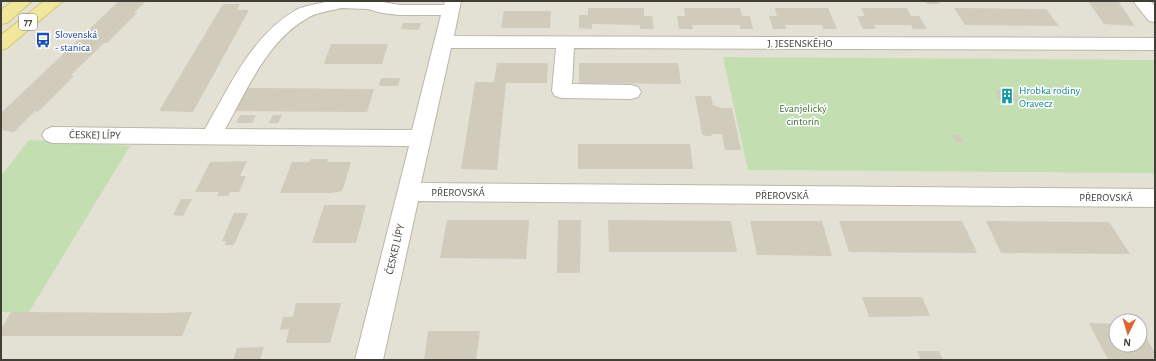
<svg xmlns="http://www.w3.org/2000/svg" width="1156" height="361" font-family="'Alegreya Sans',sans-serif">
<rect width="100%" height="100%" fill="#f0eee4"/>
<path fill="#e3e1d3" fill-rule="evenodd" d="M1 1H1155V360H1ZM1116 321H1140V345H1116Z"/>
<g fill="#c3dfb2">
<path d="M723 57 1155 60V173L748 170Z"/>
<path d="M29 140 130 146 29 312H1V176Z"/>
</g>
<g fill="#d0cbbb">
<path d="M119 1H146L134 13H137L107 43H104L71 75 74 76 38 112 35 111 14 132 1 130V113Z"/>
<path d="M925 1H938L940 4H927Z"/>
<path d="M1088 1H1118L1135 26 1104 24Z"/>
<path d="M223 4H240L237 10H249L193 112 159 111Z"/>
<path d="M588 8H644V16H652L654 29H640V25L592 24V29L579 28V15H588Z"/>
<path d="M684 8H740L742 16H750L753 29H740V25H692L693 29H679L677 16H685Z"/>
<path d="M775 8H828L837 29H823L822 25H785L786 29H773L769 16H777Z"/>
<path d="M861 8H907L911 16H919L927 29H913L911 25H874L876 29H863L857 16H865Z"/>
<path d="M954 8 1046 9 1059 26 965 25Z"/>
<path d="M504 11H551L550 28H501Z"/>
<path d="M403 23H421L419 30 401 29Z"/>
<path d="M331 44H388L382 64H324Z"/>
<path d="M497 63H548L547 83H506L497 170 461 169 475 82H494Z"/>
<path d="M579 63H678L681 84 579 83Z"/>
<path d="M381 78H400L398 86H379Z"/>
<path d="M244 88 374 89 367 112 232 111Z"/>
<path d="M995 90H1013L1019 102 1000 101Z"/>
<path d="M695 96H711L713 105 722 108H732L741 150H725L722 134H713L711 136H706L702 134Z"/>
<path d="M240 115H256L252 123H236Z"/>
<path d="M273 115H282L278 123H269Z"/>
<path d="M952 135H960L963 142H955Z"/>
<path d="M578 144H690L693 169H578Z"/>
<path d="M311 159H328L327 162H351L343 189 341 191 332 193H280L292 162H309Z"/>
<path d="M247 161 240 176H246L239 192H230L228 196H217L219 192H195L210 162Z"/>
<path d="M181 199H192L183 216 173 215Z"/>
<path d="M324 205H366L356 243H312Z"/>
<path d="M234 213H248L234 245H225L226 241H222Z"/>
<path d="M447 220H529L526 259 440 258Z"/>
<path d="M558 220H581L580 273H557Z"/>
<path d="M608 220 731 221 737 252H609Z"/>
<path d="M750 221H822L832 256 757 255Z"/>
<path d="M839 221H962L977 253 849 252Z"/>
<path d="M986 221 1109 222 1130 254 1001 253Z"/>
<path d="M862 297H922L930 316 869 317Z"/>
<path d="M296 303H341L330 343H286L289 329 280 330 283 317H293Z"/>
<path d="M11 312 164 313 192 312 182 336H1V329Z"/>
<path d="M1089 323 1116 324V345H1140V327L1155 353V360H1108Z"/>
<path d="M428 331H480L476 360H424Z"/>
<path d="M264 347 260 360H233L237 348Z"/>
<path d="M917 351H939L943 360H921Z"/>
</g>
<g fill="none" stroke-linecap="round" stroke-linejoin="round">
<g stroke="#bab7a8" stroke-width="2">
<g id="minor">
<path d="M329 1H377L400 5H444L445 1H461L454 36 1155 38V50L574 48 572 84 631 85 638 87 641 92 638 97 631 99 562 98 555 96 552 91 556 48H451L421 183 1155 189V207L418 201 383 360H355L409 146 52 143 45 140 42 135 45 130 52 127 205 129C230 86 252 35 296 10 306 5 319 4 329 1ZM341 8 368 9 382 13 400 15H441L412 130 225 129C248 89 267 40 309 17 318 12 331 11 341 8Z"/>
<path d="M1133 1H1150L1155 6V22L1149 21Z"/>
</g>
</g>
<g stroke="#d3c66f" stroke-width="2">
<g id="major">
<path d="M13 1H32L7 23 1 24V10Z"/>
<path d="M44 1H63L7 48 1 50V35Z"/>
</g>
</g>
<use href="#minor" fill="#fff" fill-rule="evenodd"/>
<use href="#major" fill="#f1e79c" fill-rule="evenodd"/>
</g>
<defs>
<g id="bus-bare" transform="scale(1.2)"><path d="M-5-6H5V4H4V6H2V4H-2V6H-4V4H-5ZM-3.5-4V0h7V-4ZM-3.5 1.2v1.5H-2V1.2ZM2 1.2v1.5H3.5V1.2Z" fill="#1a4fb4" stroke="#fff" stroke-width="2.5" paint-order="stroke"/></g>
<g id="building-bare" transform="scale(1.2)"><path d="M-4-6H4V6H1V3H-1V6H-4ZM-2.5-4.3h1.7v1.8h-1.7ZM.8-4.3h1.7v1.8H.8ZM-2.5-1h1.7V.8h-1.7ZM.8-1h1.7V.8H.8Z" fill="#0f9aa8" stroke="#fff" stroke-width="2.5" paint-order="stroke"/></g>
</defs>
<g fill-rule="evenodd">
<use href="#bus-bare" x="43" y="40"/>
<use href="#building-bare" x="1007" y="96"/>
</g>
<g text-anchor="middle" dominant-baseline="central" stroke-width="3" stroke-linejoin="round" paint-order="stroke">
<rect fill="#fff" stroke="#7a7872" stroke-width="1" x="19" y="14" width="18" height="16" rx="3"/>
<g font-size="10" font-weight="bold" fill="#413e35">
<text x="28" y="22">77</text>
</g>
<g font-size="11" fill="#164399" stroke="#fff" text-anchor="start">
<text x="55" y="34">Slovenská<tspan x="55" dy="13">- stanica</tspan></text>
</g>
<g font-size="11" fill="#413e35" stroke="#fff">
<text x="800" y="43">J. JESENSKÉHO</text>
<text transform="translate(95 135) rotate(1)">ČESKEJ LÍPY</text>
<text x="458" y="192">PŘEROVSKÁ</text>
<text x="782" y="195">PŘEROVSKÁ</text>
<text x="1106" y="197">PŘEROVSKÁ</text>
<text transform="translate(395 249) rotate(-77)">ČESKEJ LÍPY</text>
</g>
<g font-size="11" fill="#0d838f" stroke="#fff" text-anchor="start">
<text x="1019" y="90">Hrobka rodiny<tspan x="1019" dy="13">Oravecz</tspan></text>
</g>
<g font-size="11" fill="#3d6b30" stroke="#fff">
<text x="803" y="108">Evanjelický<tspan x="803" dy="13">cintorín</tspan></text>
</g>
</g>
<rect width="1156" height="361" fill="none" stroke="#413e35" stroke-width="4"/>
<g transform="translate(1128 333) rotate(185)"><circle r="19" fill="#ffffff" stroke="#b3b2ae"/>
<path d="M0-3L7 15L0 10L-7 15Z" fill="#de652d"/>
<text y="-6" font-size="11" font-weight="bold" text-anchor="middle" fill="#413e35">N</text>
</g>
</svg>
